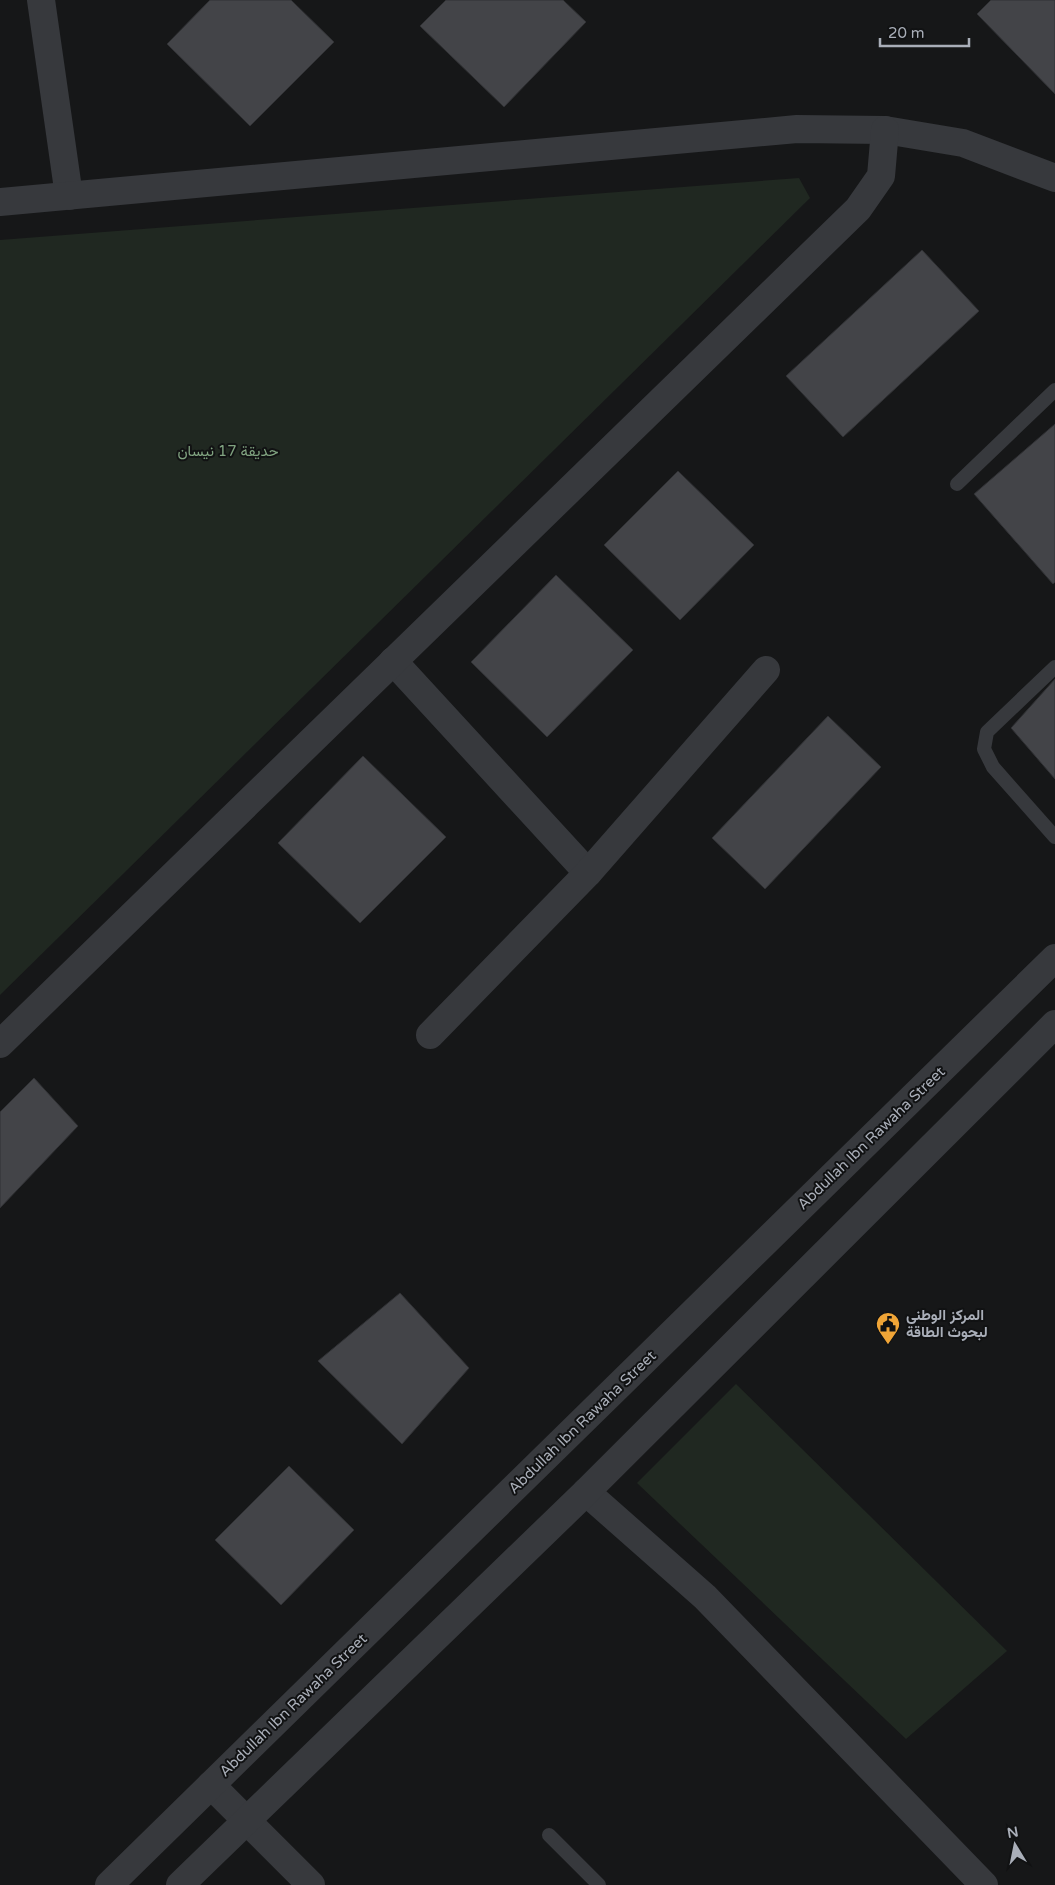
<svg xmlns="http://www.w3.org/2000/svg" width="1055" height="1885" font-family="'Varela Round',Vazirmatn,sans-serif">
<rect width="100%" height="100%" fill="#161718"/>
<g fill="#202821">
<path d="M799 178 810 198 0 995V240Z"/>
<path d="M736 1384 1007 1651 906 1739 637 1483Z"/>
</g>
<g fill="#434448" stroke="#303134">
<path d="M210 0H291L334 42 250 126 167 44Z"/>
<path d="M446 0H563L586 22 504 107 420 26Z"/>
<path d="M991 0H1055V94L977 14Z"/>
<path d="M922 250 979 311 843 437 786 376Z"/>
<path d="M1055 424V582L1053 584 974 494Z"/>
<path d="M678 471 754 545 680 620 604 545Z"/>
<path d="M556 575 633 650 547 737 471 662Z"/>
<path d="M1055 679V779L1011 728Z"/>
<path d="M828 716 881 767 765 889 712 838Z"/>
<path d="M363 756 446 837 360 923 278 843Z"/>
<path d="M34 1078 78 1126 0 1208V1112Z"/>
<path d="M400 1293 469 1368 402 1444 318 1361Z"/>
<path d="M289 1466 354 1530 281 1605 215 1540Z"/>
</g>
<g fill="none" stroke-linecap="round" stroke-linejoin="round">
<g stroke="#37393d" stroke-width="14">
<path d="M957 484 1055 390"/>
<path d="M1055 667 987 732 984 749 993 767 1055 837"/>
<path d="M549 1835 599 1885"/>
</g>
<g stroke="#37393d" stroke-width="28">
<path d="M41 0 69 196"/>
<path d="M0 202 797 129 885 130 963 143 1055 178"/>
<path d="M393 661 588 873"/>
<path d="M430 1035 588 873 766 670"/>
<path d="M0 1044 858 209 881 176 885 130"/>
<path d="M586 1492 705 1597 984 1885"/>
<path d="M211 1785 311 1885"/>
</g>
<g stroke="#37393d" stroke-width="28">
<path d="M109 1885 1055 958"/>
<path d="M180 1885 586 1492 1055 1024"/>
</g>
</g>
<defs>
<g id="civic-pin" transform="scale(1.25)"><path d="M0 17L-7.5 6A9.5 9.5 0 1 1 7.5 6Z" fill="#f0a537" stroke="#111213"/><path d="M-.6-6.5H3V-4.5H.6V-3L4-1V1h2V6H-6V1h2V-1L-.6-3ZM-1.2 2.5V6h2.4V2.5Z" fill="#111"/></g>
</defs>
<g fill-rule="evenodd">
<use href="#civic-pin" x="888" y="1324"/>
</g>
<g text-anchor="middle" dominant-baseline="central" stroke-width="4" stroke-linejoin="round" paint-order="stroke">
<g font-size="15" fill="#80a380" stroke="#111213">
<text x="228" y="451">حديقة 17 نيسان</text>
</g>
<g font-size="15" fill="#a9aeb8" stroke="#111213">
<text transform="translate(871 1138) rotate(-44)">Abdullah Ibn Rawaha Street</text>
<text transform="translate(582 1422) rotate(-44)">Abdullah Ibn Rawaha Street</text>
<text transform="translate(293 1705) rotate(-44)">Abdullah Ibn Rawaha Street</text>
</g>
<g font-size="15" font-weight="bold" fill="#a9aeb8" stroke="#111213" text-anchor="start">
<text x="906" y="1315">المركز الوطني<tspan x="906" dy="17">لبحوث الطاقة</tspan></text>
</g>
</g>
<g transform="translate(1015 1845) rotate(350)" stroke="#111213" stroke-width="4" paint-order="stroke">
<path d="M0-4L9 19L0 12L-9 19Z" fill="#a9aeb8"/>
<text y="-8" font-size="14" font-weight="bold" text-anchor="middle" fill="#a9aeb8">N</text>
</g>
<path d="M880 38v8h89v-8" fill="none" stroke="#a9aeb8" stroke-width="2.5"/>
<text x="888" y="38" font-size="15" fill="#a9aeb8" stroke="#111213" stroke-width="4" paint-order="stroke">20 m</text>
</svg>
